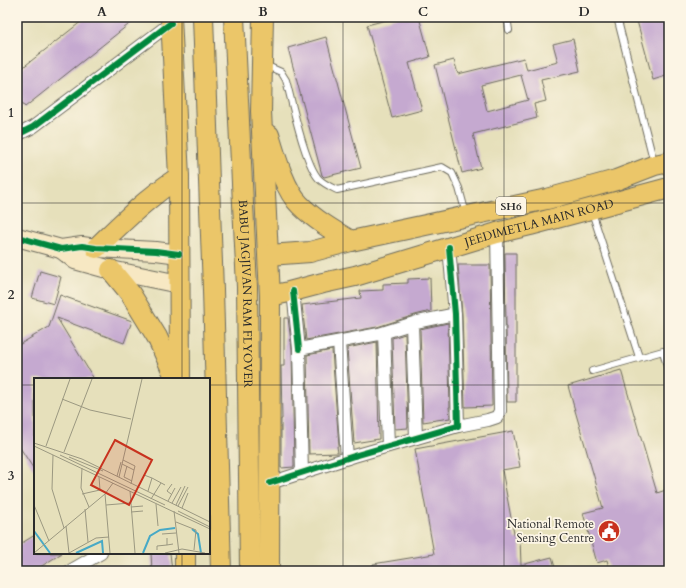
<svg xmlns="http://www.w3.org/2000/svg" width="686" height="588" font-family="Cardo,serif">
<rect width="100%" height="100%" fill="#fcf5e5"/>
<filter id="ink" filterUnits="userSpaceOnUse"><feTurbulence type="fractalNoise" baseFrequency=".025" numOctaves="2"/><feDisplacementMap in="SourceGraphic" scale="8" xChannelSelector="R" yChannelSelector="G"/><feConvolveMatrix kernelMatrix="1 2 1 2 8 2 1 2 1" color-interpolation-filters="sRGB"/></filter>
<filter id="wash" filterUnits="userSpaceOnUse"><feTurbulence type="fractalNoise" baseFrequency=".012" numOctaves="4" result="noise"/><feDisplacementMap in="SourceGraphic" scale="16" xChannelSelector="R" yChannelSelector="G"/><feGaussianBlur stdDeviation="0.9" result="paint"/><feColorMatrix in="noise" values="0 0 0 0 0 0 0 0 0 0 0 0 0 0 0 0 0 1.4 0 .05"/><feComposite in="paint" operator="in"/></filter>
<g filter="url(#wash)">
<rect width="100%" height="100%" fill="#e6e0bb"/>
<g id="blocks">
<g fill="#c5a9d0" fill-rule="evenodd">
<path d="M87 17H138L25 107 17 97V72Z"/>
<path d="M398 17H419L430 57 409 63 422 110 392 118 367 25Z"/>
<path d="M636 17H669V75L653 80Z"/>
<path d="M326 37 361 168 324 177 322 175 288 48Z"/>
<path d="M573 39 580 71 541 80 546 101 534 104 537 118 473 134 481 168 462 173 435 65 454 60 458 74 524 58 527 70 558 62 553 44ZM521 75 528 100 487 111 481 85Z"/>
<path d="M505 253H516V402H507Z"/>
<path d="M458 265H490L492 406 465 407 462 314Z"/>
<path d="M40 271 61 277 54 304 32 298Z"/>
<path d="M430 278 431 311 415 315 377 327 306 340 302 305 361 298 360 291 383 290V284L408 283V279Z"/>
<path d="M60 295 132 321 124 343 57 318 94 379H35V471L17 443V346L49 327Z"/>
<path d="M284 318H288L292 349 294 467 281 468V419H282L281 366H284Z"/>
<path d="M448 323 450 407H449L450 418 423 422 420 329Z"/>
<path d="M405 334 408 428 395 429 392 338Z"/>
<path d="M377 342 379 439 354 443 347 348Z"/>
<path d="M332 350 339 446H337L338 453 309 454 307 355Z"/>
<path d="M621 370 657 493 669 489V543L665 544 669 558V571H610L607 560 597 563 583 513 603 508 568 386Z"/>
<path d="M513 431 520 467 502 470 515 539 520 538 521 565 552 557 556 571H374L373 564 434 554 415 449Z"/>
<path d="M35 535V553H62L34 571H20L17 566V546Z"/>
<path d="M151 553H170L172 571H152Z"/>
</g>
</g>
</g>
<g filter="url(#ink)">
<use href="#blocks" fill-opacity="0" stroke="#6c6a5d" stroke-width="1"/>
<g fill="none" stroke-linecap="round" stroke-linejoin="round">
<g stroke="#6c6a5d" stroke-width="8">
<g id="lane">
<path d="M507 17 509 30"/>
<path d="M617 17 654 163"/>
<path d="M265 65 281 72 286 80C292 102 305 165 319 179 324 184 331 187 337 190L442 167 452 173 459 188 466 214"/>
<path d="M592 212 639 357"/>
<path d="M592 371 663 351 669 374"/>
</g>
</g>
<g stroke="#6c6a5d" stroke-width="14">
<g id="street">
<path d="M17 135 33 127 171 23"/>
<path d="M293 291 299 349"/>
<path d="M412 324 416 438"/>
<path d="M384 333 388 446"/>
<path d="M339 342 347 458"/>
<path d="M458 426 488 420 497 417 500 411 497 233"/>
<path d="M302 474 299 349 379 334 417 322 455 314"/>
<path d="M270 483 354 456 458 426 455 314 449 247"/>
<path d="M70 571 101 553"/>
</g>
</g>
<g stroke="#6c6a5d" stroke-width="20">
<g id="secondary">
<path d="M17 237 61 249 82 246 96 248 156 251 179 254"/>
<path d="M61 249 75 260 111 270 179 284"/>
</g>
</g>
<g stroke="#6c6a5d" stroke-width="22">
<g id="primary">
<path d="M171 17 179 177 180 379"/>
<path d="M203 17 213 290 221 571"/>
<path id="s1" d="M234 17 247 287 250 571"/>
<path d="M263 17 261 111 270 296 269 571"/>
<path d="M269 135C275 155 285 191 300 205 315 220 334 231 351 241"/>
<path d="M96 248C122 223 148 197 179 177"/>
<path d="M269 255 310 252 351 241 547 199 616 180 655 165 669 162"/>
<path d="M111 270 130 293 157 337 176 379"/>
<path id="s2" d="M270 296 289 292 323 283 355 276 497 233 530 225 669 188"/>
<path d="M185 553V571"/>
</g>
</g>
<use href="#lane" stroke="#fff" stroke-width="6"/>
<use href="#street" stroke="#fff" stroke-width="12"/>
<use href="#secondary" stroke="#f7e8c3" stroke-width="18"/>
<use href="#primary" stroke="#ebc669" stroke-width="20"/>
<g stroke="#fcf5e5" stroke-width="8">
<g id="cycleway">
<path d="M17 135 33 127 171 23"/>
<path d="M17 237 61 249 82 246 96 248 156 251 179 254"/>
<path d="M293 291 299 349"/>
<path d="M270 483 354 456 458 426 455 314 449 247"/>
</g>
</g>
<use href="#cycleway" stroke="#00873e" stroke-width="6"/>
</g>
</g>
<path fill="none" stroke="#2b2b2b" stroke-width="1" stroke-opacity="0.55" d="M182 17V379M343 17V571M504 17V571M17 203H669M17 385H35M209 385H669M182 553V571"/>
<defs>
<g id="civic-disc" transform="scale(1.15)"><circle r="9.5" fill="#c8321e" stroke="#fcf5e5"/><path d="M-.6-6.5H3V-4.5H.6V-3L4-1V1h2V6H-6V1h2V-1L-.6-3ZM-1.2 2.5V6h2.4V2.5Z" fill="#fff"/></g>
</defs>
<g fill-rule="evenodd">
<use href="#civic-disc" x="609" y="531"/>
</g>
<g text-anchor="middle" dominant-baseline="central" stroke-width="3.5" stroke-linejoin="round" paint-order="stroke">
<rect fill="#fcf5e5" stroke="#6a6863" stroke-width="1" x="496" y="197" width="30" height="18" rx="3"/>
<g font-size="11" font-weight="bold" fill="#2b2b2b">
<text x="511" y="206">SH6</text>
</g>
<g font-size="12" fill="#2b2b2b" stroke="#fcf5e5">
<text stroke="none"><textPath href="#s2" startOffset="279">JEEDIMETLA MAIN ROAD</textPath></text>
<text stroke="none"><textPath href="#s1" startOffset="277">BABU JAGJIVAN RAM FLYOVER</textPath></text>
</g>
<g font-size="12" fill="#2b2b2b" stroke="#fcf5e5" text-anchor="end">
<text x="594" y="524">National Remote<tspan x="594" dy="14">Sensing Centre</tspan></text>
</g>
</g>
<g transform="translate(34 378)">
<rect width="176" height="176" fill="#e6e0bb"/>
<path fill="none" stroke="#47a9c6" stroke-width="2" d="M158 151 164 156 167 175M0 153 16 175M42 175 68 163 69 175M109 175 116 158 126 152 141 150"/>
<path fill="none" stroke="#9b9881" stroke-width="1" d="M28 21 56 32 97 41M0 65 48 81 176 144M0 68 176 151M12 68 36 1M30 74 58 1M19 77 18 111 30 150M26 77 131 127M35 79 69 93M89 82 101 88 100 92M88 86 100 92 97 106M93 88 90 99 98 103M48 90 47 110 55 129M110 97 118 100 114 113M83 98 87 84M85 99 108 1M118 100 131 107M96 113 101 175M48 116 66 112 65 99M71 116 76 175M137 116 133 113 138 106M117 121 127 105M134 123 141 110M138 125 147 109M122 126 124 148M0 127 15 163M72 127 96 125M142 127 151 108M144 128 154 109M97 129 109 128M148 130 154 115M51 131 54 164M140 133 145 175M144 133 176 149M97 134 109 133M142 144 162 152 160 172M32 148 35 175M128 156 142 155M133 160V167L139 166M123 172V168L133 167M0 175 71 116 79 105M35 175 62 160 75 159M131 175 148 171 171 175"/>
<path fill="#c8321e" fill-opacity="0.15" stroke="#c8321e" stroke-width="2" d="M81 62 118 82 95 127 57 107Z"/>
<rect width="176" height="176" fill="none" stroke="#2b2b2b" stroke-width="2"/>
</g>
<rect width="686" height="588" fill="none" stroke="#fcf5e5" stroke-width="44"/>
<rect x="22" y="22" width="642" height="544" fill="none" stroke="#2b2b2b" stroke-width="1.5"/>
<g font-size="13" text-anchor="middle" font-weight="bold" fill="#2b2b2b">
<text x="102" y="16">A</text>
<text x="263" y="16">B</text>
<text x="423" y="16">C</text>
<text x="584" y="16">D</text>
<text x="11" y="117">1</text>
<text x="11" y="299">2</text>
<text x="11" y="480">3</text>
</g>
</svg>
